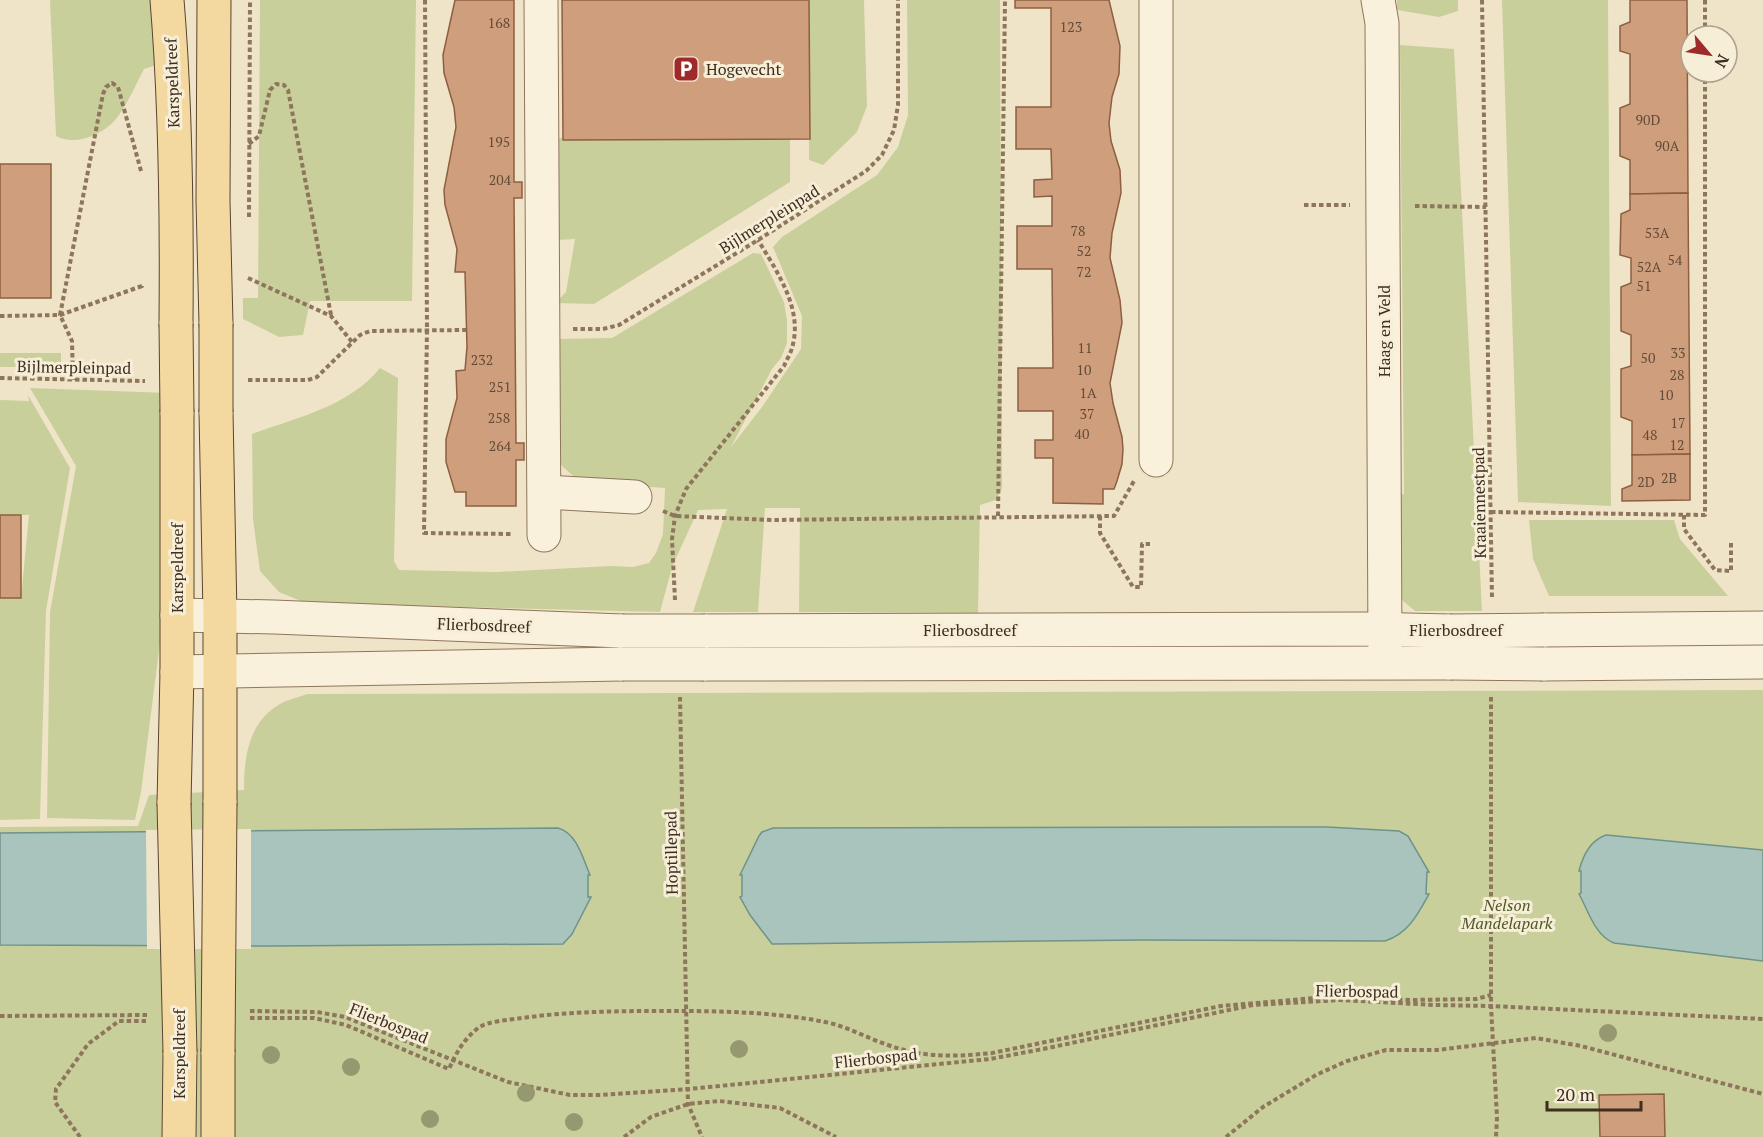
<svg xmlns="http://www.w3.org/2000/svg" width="1763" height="1137" font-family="'PT Serif',serif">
<rect width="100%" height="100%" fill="#f0e4c8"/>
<g fill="#c9cf9b">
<path d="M50 0H162L163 63 144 69C136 84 129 101 119 115 106 134 76 147 56 136Z"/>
<path d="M260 0H416L412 301H310L303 335 279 337 243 319V298H258Z"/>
<path d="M809 0H864L867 106 857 132 823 165 809 160Z"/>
<path d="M907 0H1000L1002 488 996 500 980 505 978 613 799 612 800 508H765L758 612H693L727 509 698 510 672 567 660 612 306 603 279 592 260 571 253 519 252 434C298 417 348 407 380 368L398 378 394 561 399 570 497 572 610 566 633 567 649 563 656 553 663 534 665 488 580 482 563 467 556 457V339L612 338 753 253 761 254 784 302 787 321V343L781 358 772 369 731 447 762 407 801 349 802 316 773 247 782 237 877 175 898 147 908 115Z"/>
<path d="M1397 0H1458V11L1439 17 1397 10Z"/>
<path d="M1502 0H1608L1611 506 1518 502Z"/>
<path d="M1400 45 1454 49 1482 611H1415L1403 601 1388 563 1378 495 1404 494Z"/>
<path d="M555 138 790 139V182L594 304 555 303 566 292 575 239 557 240Z"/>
<rect x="0" y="353" width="61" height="14"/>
<path d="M30 388 169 393 171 556 141 792 135 820 47 818 50 612 76 466Z"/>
<path d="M28 395 70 468 46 611 40 819 0 820V598H21L29 515H0V400L29 401Z"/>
<path d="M1529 520H1674L1680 539 1728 596H1549L1533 559Z"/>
<path d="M1763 690V1137H0V827L138 826 149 795 244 790C244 758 248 722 280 704 288 699 298 698 307 694Z"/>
</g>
<g fill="#a9c4bc" stroke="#6f938a" stroke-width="1.5">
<path d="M1327 827 1399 831 1408 836 1429 872H1427L1426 894H1429C1418 914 1408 934 1385 941L1142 940 772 944 750 915 740 897 742 896V875H740L759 836 762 832 773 828Z"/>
<path d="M558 828C577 833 583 859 590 875H588V897H591L572 934 563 944 271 946 0 945V833Z"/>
<path d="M1606 835 1763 850V961L1614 943C1595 936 1588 910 1579 894L1581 893V871H1579C1583 855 1591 840 1606 835Z"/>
</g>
<path fill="#f0e4c8" d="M251 829V949H147L146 830Z"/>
<g fill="#cf9f7d" stroke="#8d5f41" stroke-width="1.5">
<path d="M455 0H514V182H522V198H514L516 443H524V460H516V506H466V492H455L446 462V439L457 398 456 371 465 370 467 347 465 272H455L457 249 445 205 444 190 456 127 454 107 444 73 443 55Z"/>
<path d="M562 0H809L810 139 563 140Z"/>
<path d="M1015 0H1109L1120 46 1119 74 1112 97 1109 123 1111 141 1120 170 1121 193 1112 233 1110 258 1120 300 1122 323 1110 383 1113 403 1122 437 1123 449 1122 464 1117 481 1114 489H1103V504L1053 503V458H1035V440H1053V411H1018V368H1053L1052 269H1017V226H1052V196L1034 197V180L1052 179 1051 149H1016V107H1051V8H1015Z"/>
<path d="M1630 0H1687L1688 193 1630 194V160L1620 156V108L1630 104V54L1620 51V26L1630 22Z"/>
<rect x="0" y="164" width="51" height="134"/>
<path d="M1688 193 1690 454 1632 455V421L1621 417V369L1631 366V335L1621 331V287L1631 283V258L1620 255 1621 214 1630 210V194Z"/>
<path d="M1690 454V500L1622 501V489L1632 485V455Z"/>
<rect x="0" y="515" width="21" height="83"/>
<path d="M1664 1094 1665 1137H1600L1599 1095Z"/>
</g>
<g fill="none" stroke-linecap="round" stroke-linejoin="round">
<g stroke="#8d765c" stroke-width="35">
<g id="minor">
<path d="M541 0 544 535"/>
<path d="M1156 0V460"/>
<path d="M1378 0 1382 23 1385 652"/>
<path d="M545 492 635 497"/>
<path d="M177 615 274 617 622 631"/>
<path d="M1544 630 1763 628"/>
<path d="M705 631 1365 629 1450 631"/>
<path d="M704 664 1450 663"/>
<path d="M1543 664 1763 662"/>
<path d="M177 672 622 664"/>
</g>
</g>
<g stroke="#5b4430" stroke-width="35">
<g id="major">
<path d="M167 0C176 108 177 216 176 324"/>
<path d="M214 0 213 201 216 324"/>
<path d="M216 412 220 615V803"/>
<path d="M174 803 177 672V412"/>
<path d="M218 1052V1137"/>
<path d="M179 1137 180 1052"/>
</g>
</g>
<g stroke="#8d765c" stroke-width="4" stroke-dasharray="4.5 3" stroke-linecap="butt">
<path d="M425 0 427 329 424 533 511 534"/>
<path d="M1482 0 1492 599"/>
<path d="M1705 0V36"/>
<path d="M1705 36 1727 35"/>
<path d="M249 144 259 136 270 90 276 84 284 85 288 90 331 315"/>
<path d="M1304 205H1350"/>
<path d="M1415 206 1486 207"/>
<path d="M249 217 250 0"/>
<path d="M248 278 331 316 352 342"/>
<path d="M0 316 60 315 142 286V283"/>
<path d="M573 329H603L619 325 758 240 866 171 882 155 894 130 898 105V0"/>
<path d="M0 378 145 381"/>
<path d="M73 380 72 341 60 315 103 94 106 87 112 83 118 87 141 171"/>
<path d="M248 380H308L317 377 360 335 370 331 466 330"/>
<path d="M663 511 675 516 772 520 1114 516 1134 481"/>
<path d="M1491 512 1705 515V72"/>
<path d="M1684 515V529L1715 570 1731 571V541"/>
<path d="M998 516 1005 0"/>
<path d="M1100 516V533L1133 587H1141L1142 544H1150"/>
<path d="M675 600 672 539 675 516 686 489 784 366C787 359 792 351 793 344 802 307 776 270 758 240"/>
<path d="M680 697 688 1104 702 1137"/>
<path d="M1491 697V1006L1497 1117 1496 1137"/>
<path d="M250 1011 317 1012 345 1017 508 1082 570 1095H601L689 1089 990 1059 1043 1049 1253 1005 1340 1000 1435 1005 1491 1006 1763 1019"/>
<path d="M0 1016 147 1015"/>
<path d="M250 1018H314L346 1025 449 1069C456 1053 464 1039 478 1028 488 1021 509 1020 522 1018 572 1011 621 1011 671 1011 722 1011 775 1012 825 1022 846 1026 865 1037 885 1044 923 1058 952 1057 992 1053L1221 1006 1327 997 1412 1000 1476 999 1491 995"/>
<path d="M80 1137 55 1102 56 1089 88 1044 119 1021H146"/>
<path d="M624 1137 651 1117 688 1104 719 1101 780 1108 836 1137"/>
<path d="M1226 1137 1263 1107 1316 1075 1347 1061 1386 1050H1437L1536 1038 1581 1046 1763 1094"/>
</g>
<use href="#minor" stroke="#faf1dc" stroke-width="33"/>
<use href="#major" stroke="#f3d9a0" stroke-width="33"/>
<g stroke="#8d765c" stroke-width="35" stroke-linecap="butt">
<g id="minor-bridge">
<path d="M622 631H705"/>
<path d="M1450 631 1544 630"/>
<path d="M1450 663 1543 664"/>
<path d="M622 664H704"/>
</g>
</g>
<g stroke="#5b4430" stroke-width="35" stroke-linecap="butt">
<g id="major-bridge">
<path d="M176 324 177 412"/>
<path d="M216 412V324"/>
<path d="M174 803 180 1052"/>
<path d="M218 1052 220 803"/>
</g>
</g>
<use href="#minor-bridge" stroke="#faf1dc" stroke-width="33"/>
<use href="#major-bridge" stroke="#f3d9a0" stroke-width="33"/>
</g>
<g fill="#96986f">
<circle cx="1608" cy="1033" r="9"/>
<circle cx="739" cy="1049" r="9"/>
<circle cx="271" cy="1055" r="9"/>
<circle cx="351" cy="1067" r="9"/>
<circle cx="526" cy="1093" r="9"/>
<circle cx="430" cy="1119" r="9"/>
<circle cx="574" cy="1122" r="9"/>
</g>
<defs>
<g id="parking-square" transform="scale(1.35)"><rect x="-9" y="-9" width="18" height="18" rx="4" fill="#9e2a2b" stroke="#f7eed8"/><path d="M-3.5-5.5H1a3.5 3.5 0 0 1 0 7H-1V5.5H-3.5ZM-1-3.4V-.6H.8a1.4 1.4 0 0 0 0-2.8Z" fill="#fff"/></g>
</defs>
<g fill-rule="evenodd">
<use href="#parking-square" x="686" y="69"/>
</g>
<g text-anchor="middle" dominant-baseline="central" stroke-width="6" stroke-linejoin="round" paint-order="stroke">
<g font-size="14" fill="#624a37">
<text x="499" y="22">168</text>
<text x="1071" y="26">123</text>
<text x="1648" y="119">90D</text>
<text x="499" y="141">195</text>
<text x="1667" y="145">90A</text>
<text x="500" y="179">204</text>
<text x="1078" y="230">78</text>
<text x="1657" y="232">53A</text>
<text x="1084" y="250">52</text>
<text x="1675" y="259">54</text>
<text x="1649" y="266">52A</text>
<text x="1084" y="271">72</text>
<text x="1644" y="285">51</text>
<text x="1085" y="347">11</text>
<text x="1678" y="352">33</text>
<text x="1648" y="357">50</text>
<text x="482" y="359">232</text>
<text x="1084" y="369">10</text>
<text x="1677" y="374">28</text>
<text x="500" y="386">251</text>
<text x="1088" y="392">1A</text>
<text x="1666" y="394">10</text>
<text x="1087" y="413">37</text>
<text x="499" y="417">258</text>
<text x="1678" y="422">17</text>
<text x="1082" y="433">40</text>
<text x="1650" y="434">48</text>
<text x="1677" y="444">12</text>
<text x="500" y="445">264</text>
<text x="1669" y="477">2B</text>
<text x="1646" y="481">2D</text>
</g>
<g font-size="16" fill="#3d2e20" stroke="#f7eed8" text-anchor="start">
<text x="706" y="69">Hogevecht</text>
</g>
<g font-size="16" fill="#3d2e20" stroke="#f7eed8">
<text transform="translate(172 83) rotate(-92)">Karspeldreef</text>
<text transform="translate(769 219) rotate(-32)">Bijlmerpleinpad</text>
<text transform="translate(1384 331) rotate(-90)">Haag en Veld</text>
<text transform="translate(74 367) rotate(1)">Bijlmerpleinpad</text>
<text transform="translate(1479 503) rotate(-91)">Kraaiennestpad</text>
<text transform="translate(177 568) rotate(-90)">Karspeldreef</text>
<text transform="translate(484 625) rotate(2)">Flierbosdreef</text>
<text x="970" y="630">Flierbosdreef</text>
<text x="1456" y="630">Flierbosdreef</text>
<text transform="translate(671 853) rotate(-91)">Hoptillepad</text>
<text transform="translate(1357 991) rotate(1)">Flierbospad</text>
<text transform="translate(389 1023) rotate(22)">Flierbospad</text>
<text transform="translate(179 1054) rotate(-90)">Karspeldreef</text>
<text transform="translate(876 1058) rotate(-6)">Flierbospad</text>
</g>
<g font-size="16" font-style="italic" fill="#4d5a26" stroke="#f7eed8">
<text x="1507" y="905">Nelson<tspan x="1507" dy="18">Mandelapark</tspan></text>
</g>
</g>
<g transform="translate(1709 54) rotate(119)"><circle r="28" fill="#f7eed8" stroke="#ada18e" stroke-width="1.5"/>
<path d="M0-4.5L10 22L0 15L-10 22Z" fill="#9e2a2b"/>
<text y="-9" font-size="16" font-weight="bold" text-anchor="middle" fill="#3d2e20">N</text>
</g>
<path d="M1547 1101v9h94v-9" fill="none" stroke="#3d2e20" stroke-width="3"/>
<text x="1556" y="1101" font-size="18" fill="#3d2e20" stroke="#f7eed8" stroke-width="4.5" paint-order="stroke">20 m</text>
</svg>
